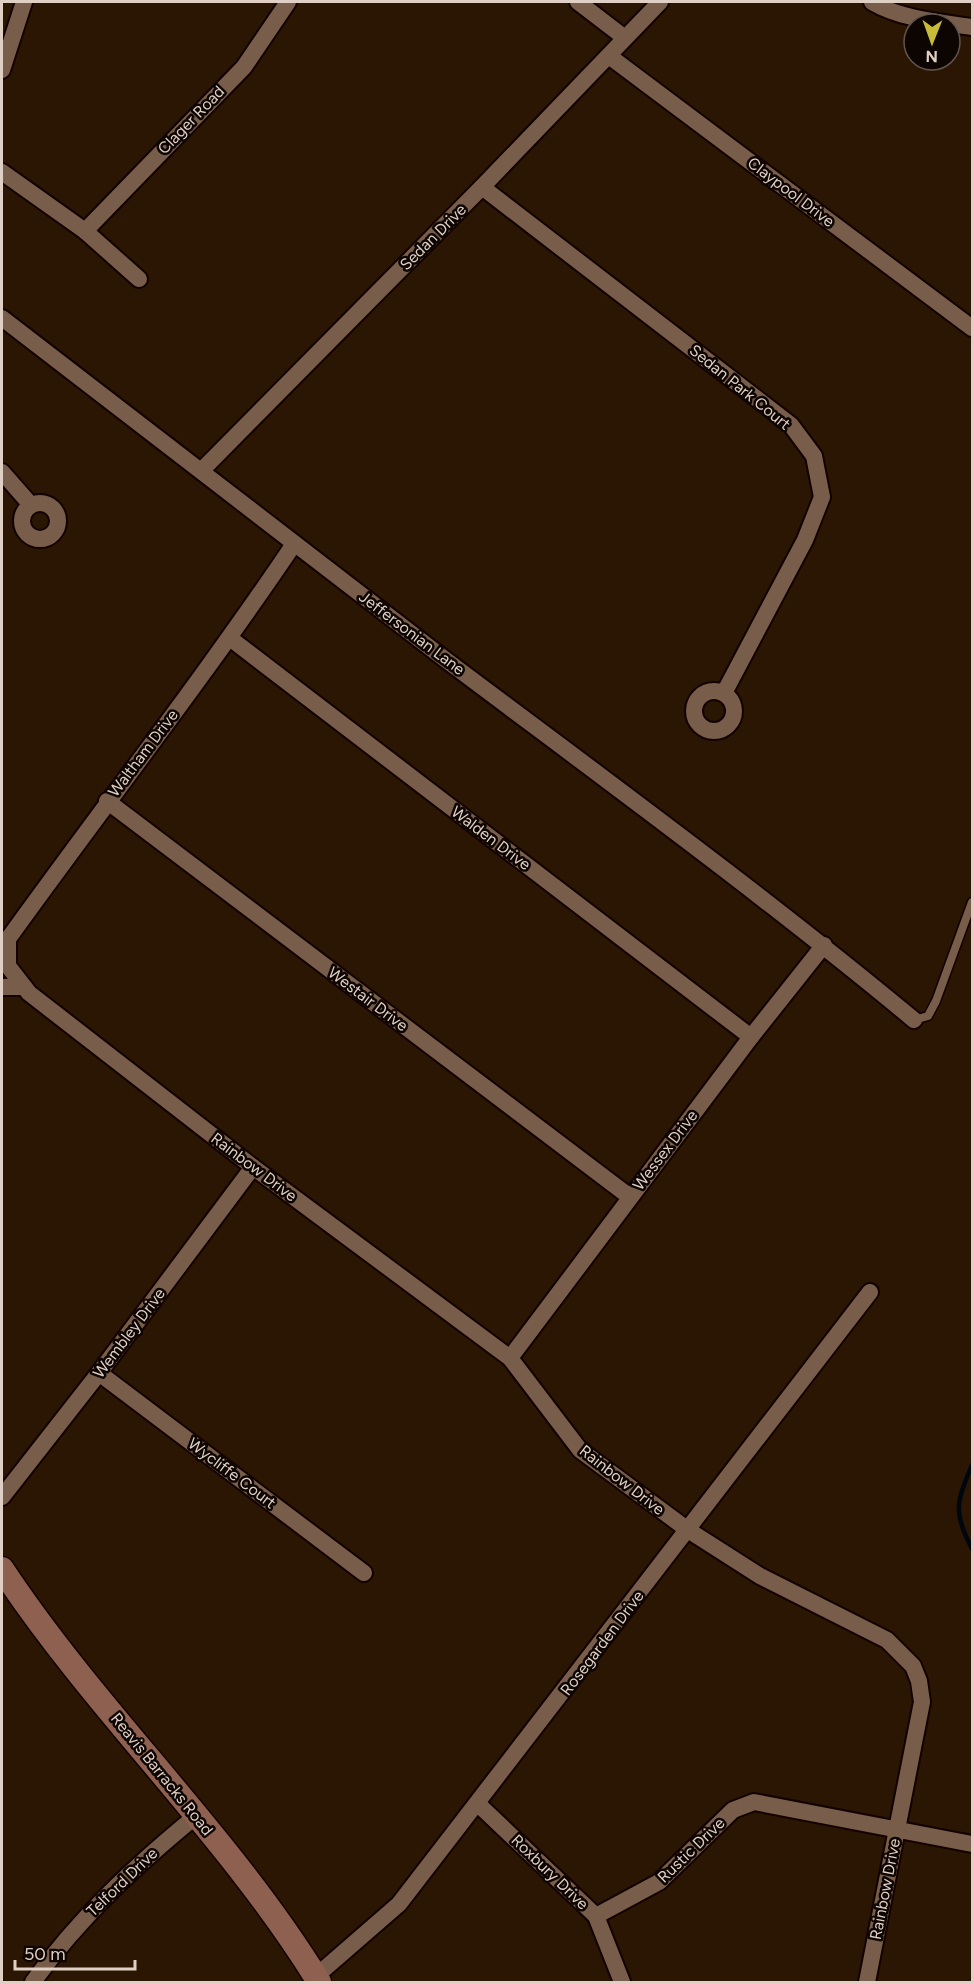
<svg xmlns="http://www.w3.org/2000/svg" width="974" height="1984" font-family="Figtree,sans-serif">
<rect width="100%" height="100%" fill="#2b1604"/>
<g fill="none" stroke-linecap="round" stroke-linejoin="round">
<path stroke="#00060e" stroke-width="4.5" d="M972 1465C956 1504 953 1510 972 1549"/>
<g stroke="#130200" stroke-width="11">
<path id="service" d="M914 1020 928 1016 936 1001 972 902"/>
</g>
<g stroke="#130200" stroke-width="20">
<g id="minor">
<path d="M578 2 625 38"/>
<path d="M872 2C901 19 939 22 972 27"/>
<path d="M609 56 972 328"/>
<path d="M2 70 24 2"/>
<path d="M2 172 85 231 139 279"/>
<path d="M482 187 791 425 814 456 822 497 805 540 724 693"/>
<path d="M85 231 244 67 288 2"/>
<path d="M2 318C151 431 297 547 446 660 603 778 762 894 914 1020"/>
<path d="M202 470 482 187 660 2"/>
<path d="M2 472 31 505"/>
<circle cx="40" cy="521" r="18"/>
<path d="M294 544C203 679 103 807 8 939V966L29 993 253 1167 510 1358 580 1450 688 1530 760 1576 887 1640 913 1666 919 1681 922 1702 867 1982"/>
<path d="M231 639 751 1037"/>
<circle cx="714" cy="711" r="20"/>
<path d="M107 801 630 1197"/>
<path d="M2 987H24"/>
<path d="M510 1358 751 1037 824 945"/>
<path d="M99 1373 364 1573"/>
<path d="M2 1497 99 1373 253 1167"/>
<path d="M478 1804 596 1916 622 1982"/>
<path d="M596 1916 659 1882 733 1810 754 1802 972 1844"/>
<path d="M315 1977 399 1904 870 1292"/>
<path d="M33 1982C79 1918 135 1866 196 1816"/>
</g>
</g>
<g stroke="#130200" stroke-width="27">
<path id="secondary" d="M2 1569C98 1714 228 1834 319 1982"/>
</g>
<use href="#service" stroke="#785e4a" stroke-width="8"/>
<use href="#minor" stroke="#785e4a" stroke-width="16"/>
<use href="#secondary" stroke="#8e604f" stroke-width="24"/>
</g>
<g text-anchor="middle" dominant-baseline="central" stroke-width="5" stroke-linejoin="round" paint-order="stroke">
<g font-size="16" fill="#dfcfc4" stroke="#0d0501">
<text transform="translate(191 120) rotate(-46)">Clager Road</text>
<text transform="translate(791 192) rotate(37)">Claypool Drive</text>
<text transform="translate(433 237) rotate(-45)">Sedan Drive</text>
<text transform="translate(740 387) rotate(39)">Sedan Park Court</text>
<text transform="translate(412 633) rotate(37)">Jeffersonian Lane</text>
<text transform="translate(143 753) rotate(-53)">Waltham Drive</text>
<text transform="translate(491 838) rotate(37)">Walden Drive</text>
<text transform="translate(368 999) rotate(37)">Westair Drive</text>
<text transform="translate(665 1150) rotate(-53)">Wessex Drive</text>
<text transform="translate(254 1167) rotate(37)">Rainbow Drive</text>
<text transform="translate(129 1333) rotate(-53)">Wembley Drive</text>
<text transform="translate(232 1473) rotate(37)">Wycliffe Court</text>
<text transform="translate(622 1480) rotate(38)">Rainbow Drive</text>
<text transform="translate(602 1643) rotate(-53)">Rosegarden Drive</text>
<text transform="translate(162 1774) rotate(51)">Reavis Barracks Road</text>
<text transform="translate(691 1850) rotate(-44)">Rustic Drive</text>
<text transform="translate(550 1872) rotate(44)">Roxbury Drive</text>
<text transform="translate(122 1882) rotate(-44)">Telford Drive</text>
<text transform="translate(885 1889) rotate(-79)">Rainbow Drive</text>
</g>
</g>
<rect width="974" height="1984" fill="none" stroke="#dfcfc4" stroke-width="6"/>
<g transform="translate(932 42) rotate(181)"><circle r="28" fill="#0d0501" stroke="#61564f" stroke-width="1.5"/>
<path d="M0-4.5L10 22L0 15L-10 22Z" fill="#c9bb3a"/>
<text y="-9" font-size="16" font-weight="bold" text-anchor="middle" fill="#dfcfc4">N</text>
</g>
<path d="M15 1960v9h120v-9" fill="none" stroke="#dfcfc4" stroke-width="3"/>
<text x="24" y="1960" font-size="18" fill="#dfcfc4" stroke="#0d0501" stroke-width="4.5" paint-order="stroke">50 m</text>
</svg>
